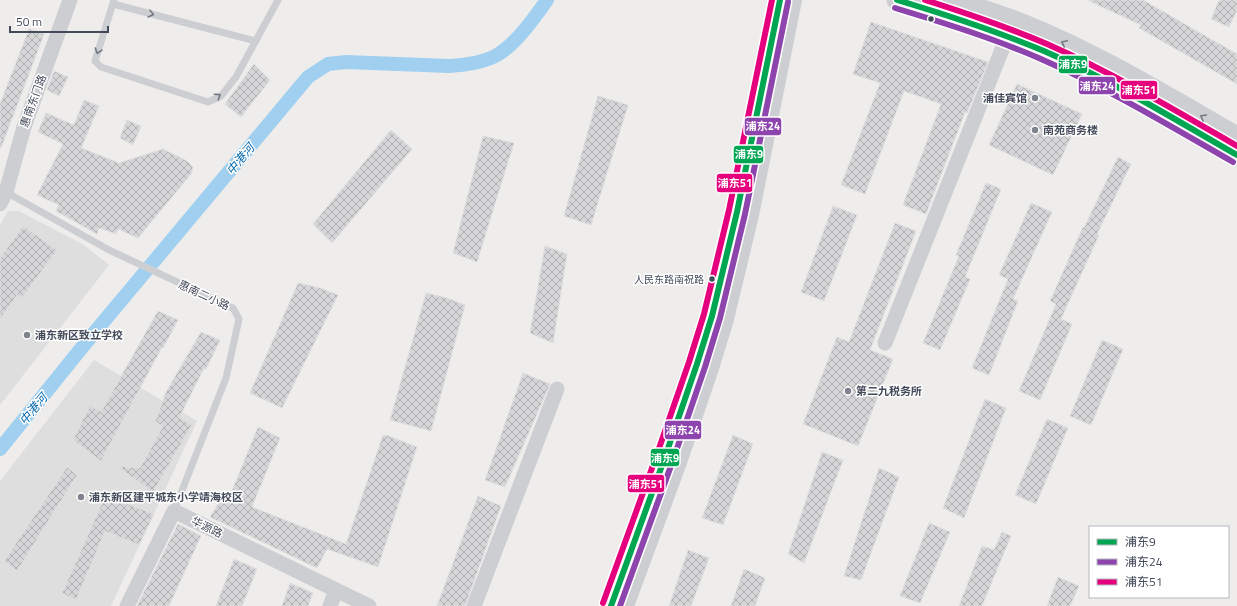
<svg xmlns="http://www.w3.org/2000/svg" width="1237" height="606" font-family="'Titillium Web','Noto Sans SC',sans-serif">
<defs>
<pattern id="building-cross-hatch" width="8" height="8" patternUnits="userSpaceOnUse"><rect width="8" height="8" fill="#d6d6d8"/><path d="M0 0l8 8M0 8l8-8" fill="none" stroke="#afb0b2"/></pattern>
</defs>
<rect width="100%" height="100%" fill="#eeedec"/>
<g fill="#dfdede">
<path d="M8 211H19L84 245 109 265 0 405V225Z"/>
<path d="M94 360 197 421 111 606H0V481Z"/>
</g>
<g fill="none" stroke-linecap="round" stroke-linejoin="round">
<path stroke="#a0cff0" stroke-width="14" d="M0 449 84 345 308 77 328 64 346 62 449 66C466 65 483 63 497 55 516 44 535 17 547 0"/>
</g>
<g fill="url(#building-cross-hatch)" stroke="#dfdedf">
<path d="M1087 0H1143L1237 54V84L1139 28 1141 25Z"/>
<path d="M1219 0H1237V10L1229 27 1211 19Z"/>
<path d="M871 22 988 62 967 113 965 112 926 214 903 205 941 104 904 91 865 194 841 185 880 83 853 74Z"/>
<path d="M29 29 44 34 1 148H0V104Z"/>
<path d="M254 64 270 80 241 117 225 104Z"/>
<path d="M54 71 68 77 59 96 47 90Z"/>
<path d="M1017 84 1082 114 1053 175 989 145Z"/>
<path d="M598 96 628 105 591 225 564 216Z"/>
<path d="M84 100 99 106 81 148 119 163 163 149 187 161 193 167 191 174 138 238 118 229 116 234 99 228 97 234 56 211 59 205 37 195 63 144 38 132 46 113 74 125Z"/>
<path d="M127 120 141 126 133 145 120 138Z"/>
<path d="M391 130 412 149 332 243 313 224Z"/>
<path d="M483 136 514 143 477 262 453 253Z"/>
<path d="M1118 157 1131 164 1097 234 1099 235 1061 319 1072 324 1040 400 1019 391 1056 304 1050 301 1083 227 1084 228Z"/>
<path d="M986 183 1001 189 965 277 970 279 940 350 923 343 959 256 956 255Z"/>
<path d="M1031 203 1052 212 1013 299 1018 301 989 375 972 368 1008 279 999 275Z"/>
<path d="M833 206 857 215 824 301 801 292Z"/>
<path d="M895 223 916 231 870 350 893 359 858 446 803 424 837 337 849 342Z"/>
<path d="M23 226 57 250 22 298 17 295 0 320V258Z"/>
<path d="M545 246 567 254 553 343 530 333Z"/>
<path d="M298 283 320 288 338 295 282 408 250 393Z"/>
<path d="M426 293 447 298 465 305 431 431 390 420Z"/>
<path d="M158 311 178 320 163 348 162 347 101 461 73 440 90 405 101 412Z"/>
<path d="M201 332 220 340 206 369 204 368 179 418 192 425 153 492 117 466 140 468 163 426 155 422 166 392Z"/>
<path d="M1102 340 1123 349 1091 425 1070 416Z"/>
<path d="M523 373 550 384 505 487 485 480Z"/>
<path d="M985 399 1006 408 964 518 943 508Z"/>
<path d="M1047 419 1068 428 1036 504 1015 495Z"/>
<path d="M258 427 280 438 252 507 346 544 383 435 385 436 386 435 417 447 378 567 327 549 317 568 210 517 223 496 229 498Z"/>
<path d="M733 435 753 444 723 525 702 518Z"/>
<path d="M822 452 843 460 804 563 788 554Z"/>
<path d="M67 467 77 475 17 571 4 561Z"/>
<path d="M879 468 899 477 861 580 844 576Z"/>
<path d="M108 490 119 496 117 500 154 514 139 545 105 531 76 600 62 593Z"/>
<path d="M478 496 501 506 465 606H437Z"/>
<path d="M929 523 950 532 920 603 900 596Z"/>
<path d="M178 524 201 536 169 606H137Z"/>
<path d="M1002 532 1011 536 982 606H959L982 546 994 550Z"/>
<path d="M688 550 709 558 691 606H669Z"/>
<path d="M234 559 257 569 242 606H216Z"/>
<path d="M744 569 765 578 755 606H731Z"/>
<path d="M1058 577 1079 586 1070 606H1047Z"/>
<path d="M290 583 313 593 308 606H282Z"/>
</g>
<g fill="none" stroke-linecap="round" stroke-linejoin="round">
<g stroke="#cdced2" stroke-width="7">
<path d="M114 0 95 61 101 67 208 102 221 96 236 77 278 0"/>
<path d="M113 4 256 41"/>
<path d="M6 192 109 250 233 308 239 319 226 378 174 511"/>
</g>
<g stroke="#cdced2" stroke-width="15">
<path d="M0 204 6 192 24 127 70 0"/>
<path d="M885 343 1007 37"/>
<path d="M127 606 174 511 336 590"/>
<path d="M330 606 336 590 369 606"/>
<path d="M474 606 557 389"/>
</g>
<g stroke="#cdced2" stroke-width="18">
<path d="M611 606 664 460 697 364 712 316 737 212 780 0"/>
<path d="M625 606 677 465 710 368 725 319 750 215 793 0"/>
</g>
<g stroke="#ccced2" stroke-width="21">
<path d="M897 0C937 12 977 24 1016 40 1091 69 1166 115 1237 155"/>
<path d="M953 0C976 8 999 15 1022 24 1097 54 1167 97 1237 137"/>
</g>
<g stroke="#fff" stroke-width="9">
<g id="bus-1">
<path d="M897 0C947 15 996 31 1044 51 1111 80 1174 119 1237 155"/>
<path d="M611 606 664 460 697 364 712 316 737 212 780 0"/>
</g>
</g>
<g stroke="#fff" stroke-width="9">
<g id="bus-2">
<path d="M895 8C944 23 993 38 1041 59 1107 88 1170 126 1233 162"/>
<path d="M620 606 672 463 705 367 720 318 745 214 788 2"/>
</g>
</g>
<g stroke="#fff" stroke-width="9">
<g id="bus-3">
<path d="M925 0C966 13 1007 27 1047 44 1113 73 1175 110 1237 146"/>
<path d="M603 603 656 457 689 362 704 314 729 210 772 0"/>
</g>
</g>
<use href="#bus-1" stroke="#00a651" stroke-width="6"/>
<use href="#bus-2" stroke="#8e44ad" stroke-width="6"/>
<use href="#bus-3" stroke="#e5007d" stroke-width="6"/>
</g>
<defs><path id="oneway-chevron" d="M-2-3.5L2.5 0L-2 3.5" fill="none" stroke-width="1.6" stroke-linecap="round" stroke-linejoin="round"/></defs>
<g stroke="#737884">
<use href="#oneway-chevron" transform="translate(151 14) rotate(14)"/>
<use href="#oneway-chevron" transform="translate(1064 43) rotate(-155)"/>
<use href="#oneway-chevron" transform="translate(98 51) rotate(108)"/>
<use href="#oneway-chevron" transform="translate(218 96) rotate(-34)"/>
<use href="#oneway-chevron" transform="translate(1203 117) rotate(-150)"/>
</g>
<g fill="#434a5a" stroke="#fff" stroke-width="1.5">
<circle cx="931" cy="19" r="3.5"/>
<circle cx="712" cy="279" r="3.5"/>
</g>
<g fill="#7f838d" stroke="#fff" stroke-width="1.5">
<circle cx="1035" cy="98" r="4"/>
<circle cx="1035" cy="130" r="4"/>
<circle cx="27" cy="335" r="4"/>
<circle cx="848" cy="391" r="4"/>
<circle cx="81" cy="497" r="4"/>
</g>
<g text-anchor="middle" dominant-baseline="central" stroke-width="3" stroke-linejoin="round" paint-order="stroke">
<g font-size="10" fill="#434a5a" stroke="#fff" text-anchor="end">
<text x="704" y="279">人民东路南祝路</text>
</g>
<g font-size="11" font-weight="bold" fill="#434a5a" stroke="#fff" text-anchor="start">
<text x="1027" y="98" text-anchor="end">浦佳宾馆</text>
<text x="1043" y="130">南苑商务楼</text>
<text x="35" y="335">浦东新区致立学校</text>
<text x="856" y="391">第二九税务所</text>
<text x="89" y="497">浦东新区建平城东小学靖海校区</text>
</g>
<g font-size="11" fill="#434a5a" stroke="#fff">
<text transform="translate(33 101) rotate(-70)">惠南东门路</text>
<text transform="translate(204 295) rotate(25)">惠南二小路</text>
<text transform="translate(207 527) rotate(26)">华源路</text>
</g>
<g font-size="12" font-style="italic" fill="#0267ae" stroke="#fff">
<text transform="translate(240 159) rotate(-50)">中港河</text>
<text transform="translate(33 409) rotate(-50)">中港河</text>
</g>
</g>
<g stroke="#fff" stroke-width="1.5">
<rect x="1058" y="55" width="30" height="19" rx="4" fill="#00a651"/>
<rect x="1078" y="76" width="38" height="19" rx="4" fill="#8e44ad"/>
<rect x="1120" y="80" width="38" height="20" rx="4" fill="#e5007d"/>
<rect x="744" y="117" width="38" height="19" rx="4" fill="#8e44ad"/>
<rect x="733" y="145" width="31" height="19" rx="4" fill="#00a651"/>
<rect x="716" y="173" width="37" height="20" rx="4" fill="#e5007d"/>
<rect x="664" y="420" width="38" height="20" rx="4" fill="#8e44ad"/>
<rect x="650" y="448" width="30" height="19" rx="4" fill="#00a651"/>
<rect x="627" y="474" width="38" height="19" rx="4" fill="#e5007d"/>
</g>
<g font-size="11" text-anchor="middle" font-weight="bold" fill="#fff">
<text x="1073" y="68">浦东9</text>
<text x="1097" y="90">浦东24</text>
<text x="1139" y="94">浦东51</text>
<text x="763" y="130">浦东24</text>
<text x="749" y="158">浦东9</text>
<text x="735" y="187">浦东51</text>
<text x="683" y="434">浦东24</text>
<text x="665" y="462">浦东9</text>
<text x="646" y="488">浦东51</text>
</g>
<rect x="1089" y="526" width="140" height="72" fill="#ffffff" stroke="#b4b7bd"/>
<rect x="1097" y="539" width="20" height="6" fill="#00a651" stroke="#b4b7bd"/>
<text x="1125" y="546" font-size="12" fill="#434a5a">浦东9</text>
<rect x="1097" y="559" width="20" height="6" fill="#8e44ad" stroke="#b4b7bd"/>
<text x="1125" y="566" font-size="12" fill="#434a5a">浦东24</text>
<rect x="1097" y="579" width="20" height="6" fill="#e5007d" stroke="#b4b7bd"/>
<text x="1125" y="586" font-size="12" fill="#434a5a">浦东51</text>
<path d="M10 26v6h98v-6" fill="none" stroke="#434a5a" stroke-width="2"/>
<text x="16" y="26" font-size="12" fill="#434a5a" stroke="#ffffff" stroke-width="3" paint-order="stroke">50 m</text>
</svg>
